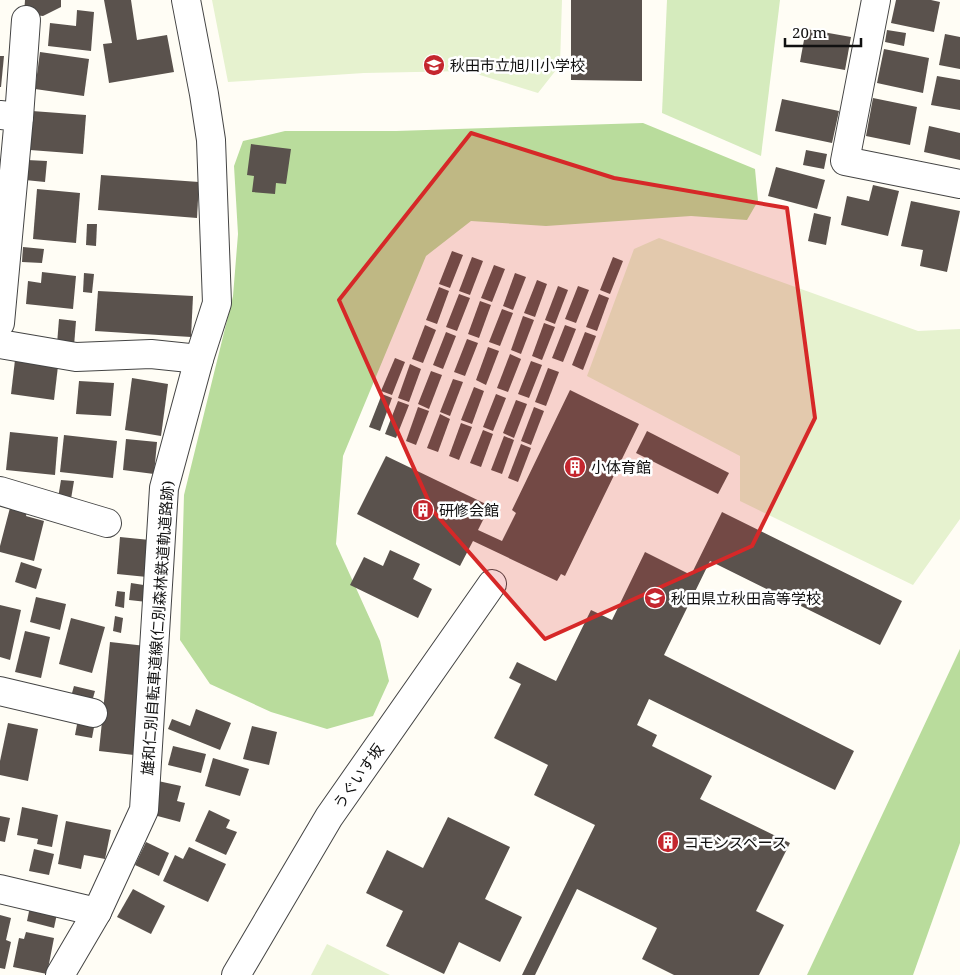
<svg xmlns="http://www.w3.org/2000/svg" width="960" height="975" font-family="'Noto Serif','Noto Sans JP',serif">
<rect width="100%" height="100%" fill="#fffdf5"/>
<path fill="#d5ebbd" d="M667 0H780L761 156 662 113Z"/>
<g fill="#b9dc9c">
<path d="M643 123 755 169 758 201 747 220 691 216 546 226 471 221 426 256 343 456 336 544 380 641 389 681 373 716 327 729 271 712 210 684 180 640 184 495 233 296 238 234 234 166 243 141 285 131H396Z"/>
<path d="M960 649V843L913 975H807Z"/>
</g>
<g fill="#e6f2cf">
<path d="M212 0H562L560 65 538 93 467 71 364 73 228 82Z"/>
<path d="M659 238 918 331 960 329V519L913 585 740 501V456L587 376 634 249Z"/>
<path d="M327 944 390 975H311Z"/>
</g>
<g fill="#5a524d">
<path d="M25 0H61V7L43 16 24 14Z"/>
<path d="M104 0H131L137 40 167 35 174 72 109 83 103 44 112 43Z"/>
<path d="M571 0H642V81L571 80Z"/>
<path d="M896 0H931L940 2 934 32 891 23Z"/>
<path d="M77 10 94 12 91 51 48 46 50 23 76 26Z"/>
<path d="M806 29 851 37 845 70 800 62Z"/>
<path d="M887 30 906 33 904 46 885 42Z"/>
<path d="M945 34 960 37V69L939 65Z"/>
<path d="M884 49 929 58 923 93 877 83Z"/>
<path d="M40 52 89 59 84 96 35 89Z"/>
<path d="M0 56H4L1 87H0Z"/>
<path d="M937 76 960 80V110L931 105Z"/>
<path d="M873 98 917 107 910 145 866 136Z"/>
<path d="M782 99 839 111 832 143 775 131Z"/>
<path d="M32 111 86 115 83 154 30 150Z"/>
<path d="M929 126 960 133V160L924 152Z"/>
<path d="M251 144 291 149 286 184 276 183 275 194 252 192 254 176 247 175Z"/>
<path d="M806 150 827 154 824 169 803 165Z"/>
<path d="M27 160 47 161 45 182 25 180Z"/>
<path d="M776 167 825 180 817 209 768 196Z"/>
<path d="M101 175 199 182 197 218 98 210Z"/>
<path d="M873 185 899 191 888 236 841 225 847 196 869 201Z"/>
<path d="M37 189 80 193 76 243 33 239Z"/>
<path d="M911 201 960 211 947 272 920 266 923 250 901 246Z"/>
<path d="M814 213 831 217 826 245 808 241Z"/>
<path d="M87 224H97L96 246 86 245Z"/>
<path d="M23 247 44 249 42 263 22 262Z"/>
<path d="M452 251 463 255 450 288 439 284Z"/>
<path d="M472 257 483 261 470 295 459 291Z"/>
<path d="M613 257 623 261 610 294 600 290Z"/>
<path d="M494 265 505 269 492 302 481 298Z"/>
<path d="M42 272 76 276 73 309 26 304 28 281 41 283Z"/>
<path d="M84 273 94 274 92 293 83 292Z"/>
<path d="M515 273 526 277 513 310 503 306Z"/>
<path d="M537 280 547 284 535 317 524 313Z"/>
<path d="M558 286 568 290 555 324 545 320Z"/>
<path d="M578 286 589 290 576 323 565 319Z"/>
<path d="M439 287 449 291 437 324 426 320Z"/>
<path d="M98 291 193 296 191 337 95 331Z"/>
<path d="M459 294 470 298 457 331 446 327Z"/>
<path d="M599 294 609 298 597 331 586 327Z"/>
<path d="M480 301 491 305 479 338 468 334Z"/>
<path d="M502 309 513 313 500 346 489 342Z"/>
<path d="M523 316 534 320 521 354 511 350Z"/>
<path d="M59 319 76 321 74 346 57 344Z"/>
<path d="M544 323 555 327 542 360 532 356Z"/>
<path d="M425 325 436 330 423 363 412 359Z"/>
<path d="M565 325 576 329 563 362 552 358Z"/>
<path d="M446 332 456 336 443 369 433 365Z"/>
<path d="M585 332 596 336 583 370 572 365Z"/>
<path d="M467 339 478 343 465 376 454 372Z"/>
<path d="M488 347 499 351 486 385 476 380Z"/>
<path d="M510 354 521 359 508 392 497 388Z"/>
<path d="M395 358 405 362 392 395 381 391Z"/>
<path d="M15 360 58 366 54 400 11 394Z"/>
<path d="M531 361 542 365 529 398 518 394Z"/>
<path d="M410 364 421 369 409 402 398 398Z"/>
<path d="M548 368 559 372 546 406 535 402Z"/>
<path d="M431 371 442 375 429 409 418 404Z"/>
<path d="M132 378 168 384 161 436 125 430Z"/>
<path d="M453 379 463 382 450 416 440 412Z"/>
<path d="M79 381 114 383 111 416 76 414Z"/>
<path d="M474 387 484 391 472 424 461 420Z"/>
<path d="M570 390 639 424 565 576 561 574 557 581 473 541 460 566 357 514 386 456 490 506 478 530 502 541 516 513 512 510Z"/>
<path d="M382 394 392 398 380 431 369 427Z"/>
<path d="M496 394 506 398 493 431 483 427Z"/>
<path d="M516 400 527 404 514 438 503 433Z"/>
<path d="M398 401 409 405 396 438 385 434Z"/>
<path d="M418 407 429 411 416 445 406 441Z"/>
<path d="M534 407 544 411 531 445 521 441Z"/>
<path d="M440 414 450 419 438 452 427 448Z"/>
<path d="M461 423 472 427 459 460 449 456Z"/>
<path d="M483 430 493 434 481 467 470 463Z"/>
<path d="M647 431 729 473 718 494 636 453Z"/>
<path d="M10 432 58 437 55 475 6 470Z"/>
<path d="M64 435 117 441 113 478 60 472Z"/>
<path d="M504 436 514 440 502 474 491 470Z"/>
<path d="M126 439 157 442 154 474 123 470Z"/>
<path d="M521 444 531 448 518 482 508 478Z"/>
<path d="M61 480 74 481 71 499 58 498Z"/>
<path d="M11 504 28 508 26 516 44 521 34 561 0 552V546Z"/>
<path d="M722 512 902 601 880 645 710 561 664 655 854 751 835 790 649 699 637 725 657 735 652 746 712 776 700 799 790 843 756 911 784 925 759 975H674L642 959 657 928 577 889 535 975H522L595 825 534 795 548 765 494 738 521 684 509 678 517 662 556 681 591 610 612 620 645 552 691 575Z"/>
<path d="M120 537 150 540 147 577 117 574Z"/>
<path d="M390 550 420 564 413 579 432 589 418 618 350 585 364 557 383 566Z"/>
<path d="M21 562 42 569 36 589 15 582Z"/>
<path d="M131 583 150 586 147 602 129 600Z"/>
<path d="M117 591 125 592 124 608 115 606Z"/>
<path d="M36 597 66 604 60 630 30 622Z"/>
<path d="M0 605 21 610 10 660 0 657Z"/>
<path d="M115 616 123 618 121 633 113 631Z"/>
<path d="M71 618 105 627 92 673 59 664Z"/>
<path d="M25 631 50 637 41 678 15 672Z"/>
<path d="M110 642 146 646 134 755 99 751Z"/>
<path d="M74 686 95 691 91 705 70 700Z"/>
<path d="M196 709 231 723 220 750 168 729 172 719 190 726Z"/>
<path d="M78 719 95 722 92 738 75 735Z"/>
<path d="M8 723 38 729 28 781 0 775V761Z"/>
<path d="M252 726 277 732 269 765 243 759Z"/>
<path d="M173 746 206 754 201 773 168 765Z"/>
<path d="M213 758 249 769 240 796 205 786Z"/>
<path d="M158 781 181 786 177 801 185 803 180 822 150 814Z"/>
<path d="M22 807 58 815 52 847 37 844 38 839 17 835Z"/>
<path d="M209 810 230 820 226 828 237 832 226 855 195 841Z"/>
<path d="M0 816 10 818 5 842 0 841Z"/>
<path d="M448 817 510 847 485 899 522 917 500 962 459 942 444 974 386 946 403 911 366 893 387 850 423 868Z"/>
<path d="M66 821 111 830 105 859 84 855 81 869 58 864Z"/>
<path d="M146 842 169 853 159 876 135 865Z"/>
<path d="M189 847 226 864 208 902 163 881 175 855 183 859Z"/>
<path d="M34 849 54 854 49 875 29 871Z"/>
<path d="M133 889 165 906 151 934 117 917Z"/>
<path d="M31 902 58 909 54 928 27 921Z"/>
<path d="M0 915 11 918 6 940 11 942 5 969 0 968Z"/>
<path d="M26 932 54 938 47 974 13 967 19 938 24 939Z"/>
</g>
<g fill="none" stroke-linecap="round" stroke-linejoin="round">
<g stroke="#444" stroke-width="30">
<g id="minor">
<path d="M876 0 845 161 960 184"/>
<path d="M0 115 19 117 0 323"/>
<path d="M19 117 26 20"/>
<path d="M0 344 76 357 151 354 199 359"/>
<path d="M0 491 107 523"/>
<path d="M0 691 93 713"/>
<path d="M0 889 97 912"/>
<path d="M60 975 97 912 144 810 164 488 199 359 217 303 211 140 204 94 186 0"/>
<path d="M236 975 329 817 492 584"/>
</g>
</g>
<use href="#minor" stroke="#fff" stroke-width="28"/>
</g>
<path fill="#d62828" fill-opacity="0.2" stroke="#d62828" stroke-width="4" stroke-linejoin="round" d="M471 133 614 178 787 208 815 418 752 546 545 639 433 511 339 300Z"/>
<defs>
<g id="school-disc" transform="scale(1.125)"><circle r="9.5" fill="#c4262e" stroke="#fff"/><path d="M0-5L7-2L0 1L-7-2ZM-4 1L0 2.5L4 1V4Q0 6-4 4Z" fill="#fff"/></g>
<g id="building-disc" transform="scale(1.125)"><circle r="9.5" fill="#c4262e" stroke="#fff"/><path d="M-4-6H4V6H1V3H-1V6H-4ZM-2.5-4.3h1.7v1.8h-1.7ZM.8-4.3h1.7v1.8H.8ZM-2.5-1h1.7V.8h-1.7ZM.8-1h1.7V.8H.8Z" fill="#fff"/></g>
</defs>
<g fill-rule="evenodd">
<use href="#school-disc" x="434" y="65"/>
<use href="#building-disc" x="575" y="467"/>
<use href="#building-disc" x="423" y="510"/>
<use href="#school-disc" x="655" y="598"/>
<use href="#building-disc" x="668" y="842"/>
</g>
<g text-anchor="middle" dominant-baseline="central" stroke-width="5" stroke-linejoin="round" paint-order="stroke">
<g font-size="15" fill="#111" stroke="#fff" text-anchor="start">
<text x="450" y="65">秋田市立旭川小学校</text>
<text x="591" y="467">小体育館</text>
<text x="439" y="510">研修会館</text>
<text x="671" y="598">秋田県立秋田高等学校</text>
<text x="684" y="842">コモンスペース</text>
</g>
<g font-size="15" fill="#111" stroke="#fff">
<text transform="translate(157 628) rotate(-86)">雄和仁別自転車道線(仁別森林鉄道軌道路跡)</text>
<text transform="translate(358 776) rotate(-55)">うぐいす坂</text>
</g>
</g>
<path d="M785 38v8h76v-8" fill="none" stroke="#111111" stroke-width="2.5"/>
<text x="792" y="38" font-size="15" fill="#111111" stroke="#ffffff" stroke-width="4" paint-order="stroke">20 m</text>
</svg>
